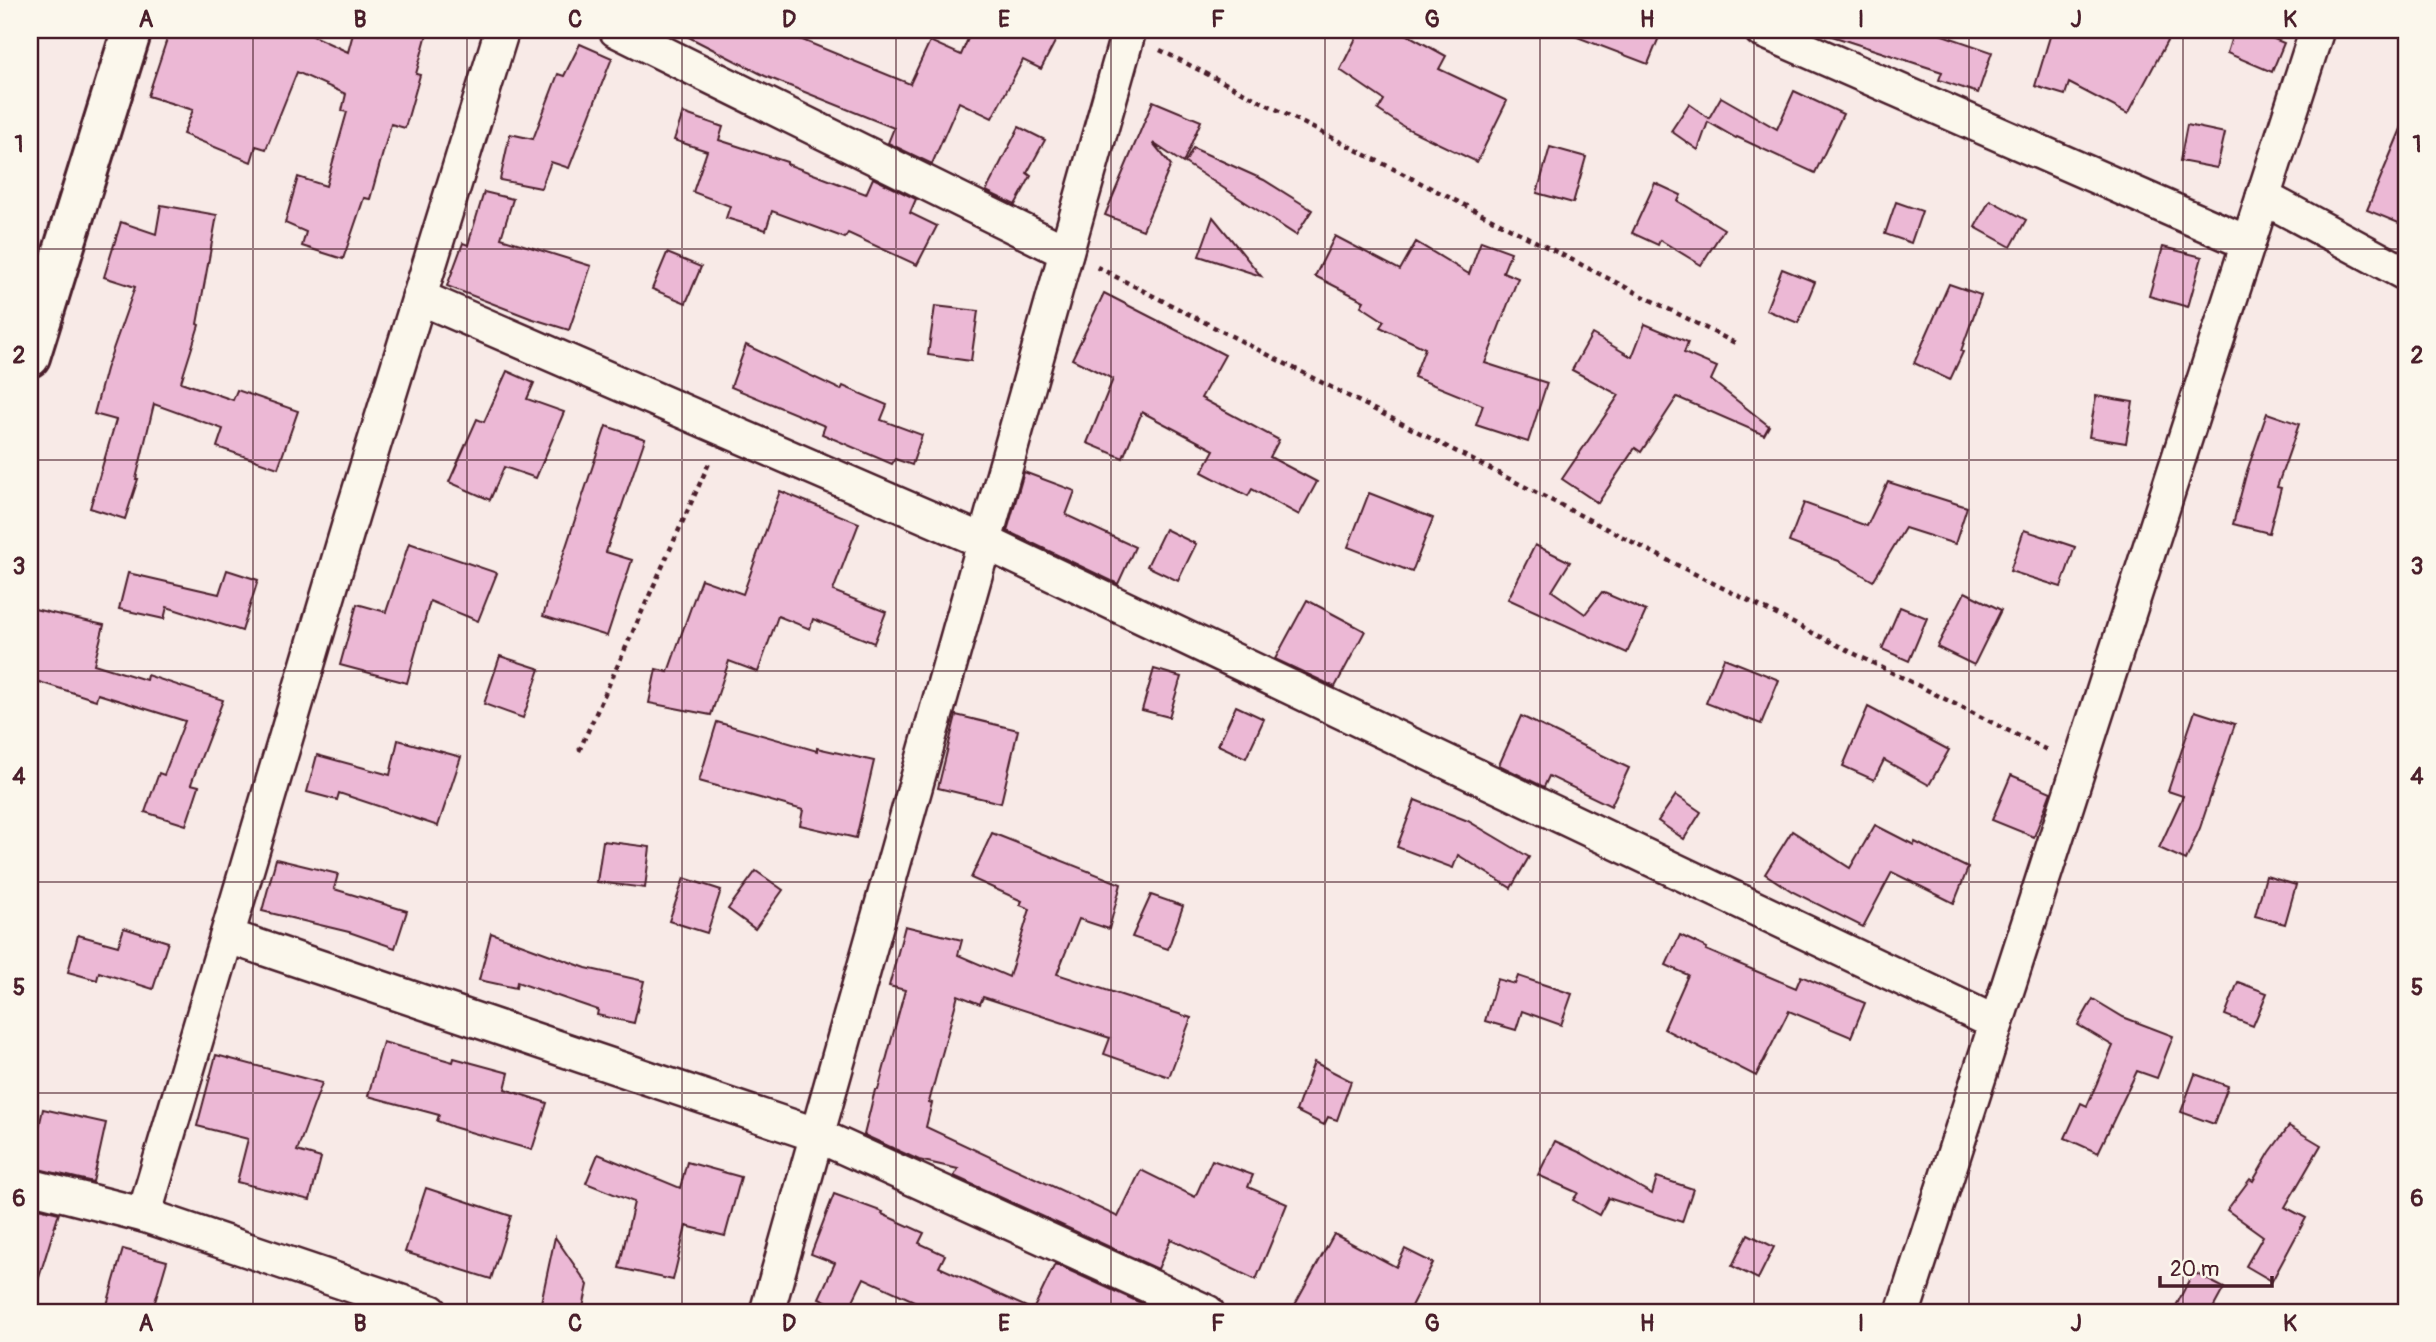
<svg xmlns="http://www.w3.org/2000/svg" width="2436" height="1342" font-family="Pangolin,sans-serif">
<rect width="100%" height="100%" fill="#f8eae7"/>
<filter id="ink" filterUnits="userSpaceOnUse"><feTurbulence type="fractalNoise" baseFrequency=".0143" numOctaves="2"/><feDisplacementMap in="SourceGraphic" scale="14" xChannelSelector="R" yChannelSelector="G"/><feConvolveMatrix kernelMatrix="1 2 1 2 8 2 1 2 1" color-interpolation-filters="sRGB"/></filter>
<g filter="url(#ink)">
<g fill="#ecb8d5" stroke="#4a1f2b" stroke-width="2">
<path d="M170 30H300L348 52 354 30H428L416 74 420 75 405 128 391 124 370 199 364 198 343 259 302 246 306 232 285 223 298 177 326 186 347 112 342 111 346 94 297 72 266 149 256 146 251 162 183 134 193 110 148 96Z"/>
<path d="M675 30H778L910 84 930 41 961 55 970 34 962 30H1040L1057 38 1041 69 1023 60 992 118 959 102 932 164 888 143 894 128 765 76Z"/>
<path d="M1360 30H1399L1446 56 1439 69 1507 101 1477 162 1404 127 1378 110 1384 100 1340 70Z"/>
<path d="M1565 30H1662L1648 64 1564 32Z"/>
<path d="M1833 30H1928L1992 52 1978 93 1939 80 1942 72 1832 36Z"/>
<path d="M2052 30H2173L2128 114 2069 83 2065 95 2035 86Z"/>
<path d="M2234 30H2252L2284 43 2272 72 2227 53Z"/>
<path d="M580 44 612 58 569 168 551 162 541 188 500 180 510 134 533 139 558 74 564 76Z"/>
<path d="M1794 91 1843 114 1815 173 1737 137 1736 138 1708 122 1698 150 1671 131 1689 104 1709 118 1721 97 1777 129Z"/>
<path d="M1153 101 1201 121 1183 163 1153 143 1171 165 1143 230 1105 215Z"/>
<path d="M683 113 723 127 719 140 787 162V164L866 194 873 178 916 199 910 213 937 226 917 265 848 233 845 238 772 211 766 230 726 218 730 206 693 192 707 151 674 140Z"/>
<path d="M2406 117V226L2367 210Z"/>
<path d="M2187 125 2225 133 2217 168 2180 161Z"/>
<path d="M1019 127 1045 140 1027 173 1031 176 1015 205 986 191Z"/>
<path d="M1550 147 1586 157 1573 203 1537 193Z"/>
<path d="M1193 148 1264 180 1312 210 1296 235 1185 163Z"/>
<path d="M1655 183 1681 195 1678 201 1724 229 1701 265 1660 240 1658 245 1632 233Z"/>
<path d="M484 192 513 199 501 238 591 266 569 330 530 318 447 286 463 243 468 245Z"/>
<path d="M1990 200 2026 220 2011 247 1975 227Z"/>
<path d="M1896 202 1922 211 1911 243 1885 234Z"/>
<path d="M161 205 217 215 197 324 199 325 181 382 233 400 237 390 298 411 278 468 217 447 223 429 154 404 136 479H138L125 519 90 508 116 420 94 414 106 369 135 287 104 277 121 222 156 234Z"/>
<path d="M1213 217 1261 276 1199 256Z"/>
<path d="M1335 236 1400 270 1416 242 1469 274 1481 241 1511 252 1503 272 1518 278 1485 363 1547 383 1528 442 1476 425 1483 405 1414 377 1425 348 1380 327 1384 321 1361 306 1364 301 1315 276Z"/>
<path d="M2163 247 2202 257 2188 307 2149 296Z"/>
<path d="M667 253 701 267 686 303 652 289Z"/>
<path d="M1782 269 1815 282 1798 323 1766 310Z"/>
<path d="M1949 284 1981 295 1961 351 1963 352 1950 380 1914 363Z"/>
<path d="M1104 293 1225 355 1201 398 1279 440 1270 457 1317 482 1299 515 1252 489 1248 496 1202 472 1214 450 1142 412 1123 458 1087 443 1113 379 1072 359Z"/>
<path d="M935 306 978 311 971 361 928 355Z"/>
<path d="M1645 324 1688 342 1684 353 1717 367 1711 380 1769 426 1764 435 1677 397 1641 452 1635 448 1598 503 1562 479 1619 395 1572 370 1592 334 1632 357Z"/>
<path d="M746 345 841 390 843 386 887 405 881 420 922 435 912 465 895 459 892 464 822 434 825 426 731 387Z"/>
<path d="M507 371 534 383 527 399 564 412 536 478 504 467 490 500 449 482 477 419 484 422Z"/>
<path d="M2096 396 2133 402 2126 443 2089 437Z"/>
<path d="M2267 413 2299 424 2277 487 2281 488 2269 533 2233 524 2247 471Z"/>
<path d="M606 426 645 439 606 552 632 560 607 636 543 616Z"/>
<path d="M1024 472 1075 491 1066 515 1135 547 1118 584 1007 531Z"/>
<path d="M1888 482 1967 507 1955 544 1905 528 1873 581 1839 561 1789 542 1804 503 1867 526Z"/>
<path d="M780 491 859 523 833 591 886 612 874 643 813 619 810 629 778 616 758 672 729 661 711 715 649 703 656 669 668 672 701 579 743 594Z"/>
<path d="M1369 493 1433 518 1412 572 1348 547Z"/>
<path d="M1165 529 1196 544 1178 581 1147 566Z"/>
<path d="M2024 530 2075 547 2061 587 2010 571Z"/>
<path d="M409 543 497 573 478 621 430 601 407 683 340 665 357 604 386 612Z"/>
<path d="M1535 545 1570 562 1552 591 1585 614 1602 592 1646 611 1627 653 1508 599Z"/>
<path d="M227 570 258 580 242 631 167 607 164 619 119 609 128 573 219 594Z"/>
<path d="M1965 592 2001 610 1974 665 1937 647Z"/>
<path d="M1307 600 1365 631 1335 687 1275 659Z"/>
<path d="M1900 607 1927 618 1909 661 1882 649Z"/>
<path d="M30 608 104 625 94 664 146 680 147 675 223 700 191 784 199 786 186 825 145 812 159 773 164 775 185 721 98 694 96 700 30 679Z"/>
<path d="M500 656 540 669 523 718 484 704Z"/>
<path d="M1724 658 1779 680 1761 724 1706 703Z"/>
<path d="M1154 669 1181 677 1169 717 1142 710Z"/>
<path d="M1236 706 1264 719 1246 758 1218 745Z"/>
<path d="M1868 707 1949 750 1929 785 1884 760 1874 780 1843 766Z"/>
<path d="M2195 711 2235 724 2200 828 2186 860 2159 848 2183 796 2168 791Z"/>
<path d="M956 715 1018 730 1001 803 938 788Z"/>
<path d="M1521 716 1629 768 1611 806 1549 776 1544 787 1499 765Z"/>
<path d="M717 722 817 751V748L874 761 856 838 800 825 803 810 699 781Z"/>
<path d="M398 740 461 757 438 826 339 793 337 800 307 792 317 755 390 775Z"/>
<path d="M2011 775 2051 792 2034 837 1992 820Z"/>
<path d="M1676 795 1701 812 1684 839 1658 821Z"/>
<path d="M1415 800 1468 821 1529 857 1511 888 1458 855 1453 868 1397 847Z"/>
<path d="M1875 825 1914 845 1915 842 1968 868 1954 903 1892 872 1863 927 1793 892 1765 874 1792 831 1850 868Z"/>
<path d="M992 833 1121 884 1109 929 1079 919 1057 974 1191 1018 1169 1077 1104 1054 1110 1038 983 997 980 1004 958 995 929 1102 932 1103 926 1127 1118 1217 1141 1170 1195 1197 1212 1160 1253 1175 1248 1187 1287 1204 1256 1280 1171 1239 1158 1269 954 1176 958 1169 919 1160 864 1135 875 1090H878L905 990 889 986 905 926 962 940 958 955 1009 977 1030 909 1020 905 1022 901 971 878Z"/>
<path d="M603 841 650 847 645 888 597 882Z"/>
<path d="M276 859 338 874 334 889 407 911 395 948 349 932 262 911Z"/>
<path d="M756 871 783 890 755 929 728 909Z"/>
<path d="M2266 876 2296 885 2285 924 2255 916Z"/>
<path d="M684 878 721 890 707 933 669 921Z"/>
<path d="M1151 895 1183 906 1168 949 1132 937Z"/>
<path d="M124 928 168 942 153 989 99 972 97 980 68 972 78 935 118 946Z"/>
<path d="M491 933 586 968 644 981 634 1023 597 1015 598 1010 517 982 516 988 479 980Z"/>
<path d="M1680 935 1707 948 1706 950 1796 988 1801 976 1865 1003 1851 1037 1789 1011 1756 1076 1664 1029 1688 975 1666 965Z"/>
<path d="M1518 976 1572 994 1561 1025 1522 1011 1516 1030 1485 1021 1497 979 1515 984Z"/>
<path d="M2238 982 2267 993 2253 1026 2225 1015Z"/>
<path d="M2093 999 2123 1017 2173 1036 2157 1078 2137 1071 2098 1153 2065 1138 2081 1103 2087 1106 2113 1046 2078 1025Z"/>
<path d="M383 1042 453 1062 454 1058 509 1073 505 1089 547 1103 532 1150 453 1127 437 1121 439 1115 368 1096Z"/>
<path d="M216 1055 322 1083 297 1151 321 1158 310 1200 237 1182 248 1139 197 1126Z"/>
<path d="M1314 1062 1351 1081 1337 1120 1328 1117 1324 1125 1296 1111Z"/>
<path d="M2195 1074 2228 1086 2214 1124 2181 1112Z"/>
<path d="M43 1109 106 1123 93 1182 30 1167Z"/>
<path d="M2289 1126 2321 1145 2285 1207 2306 1218 2272 1281 2246 1266 2263 1236 2227 1210 2250 1179 2253 1181 2270 1152Z"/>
<path d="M1555 1141 1581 1153 1652 1194 1657 1177 1693 1189 1682 1222 1608 1198 1599 1215 1573 1200 1578 1193 1538 1175Z"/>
<path d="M598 1154 680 1188 687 1162 741 1177 725 1236 686 1226 673 1280 619 1268 634 1202 586 1183Z"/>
<path d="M426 1188 511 1216 491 1279 405 1252Z"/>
<path d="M834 1194 883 1212 882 1214 924 1233 919 1243 945 1255 939 1267 1033 1310 1055 1264 1143 1304 1139 1312H938L864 1278 848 1311 819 1298 835 1263 811 1254Z"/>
<path d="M30 1206 59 1213 37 1284 30 1283Z"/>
<path d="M1334 1234 1396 1267 1405 1249 1433 1263 1408 1312H1291Z"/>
<path d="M1748 1234 1774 1247 1758 1279 1732 1266Z"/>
<path d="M555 1237 588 1285 582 1312H539Z"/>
<path d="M123 1249 167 1261 152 1312H105Z"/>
<path d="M2193 1272 2224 1288 2211 1312H2173Z"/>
</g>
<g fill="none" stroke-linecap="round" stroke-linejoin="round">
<g stroke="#4a1f2b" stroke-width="38">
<g id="minor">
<path d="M616 30 1066 252"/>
<path d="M1761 30 2248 243"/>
<path d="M2263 197 2406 274"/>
<path d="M419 297 985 542 1996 1023"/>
<path d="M227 936 817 1135 1207 1312"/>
<path d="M30 1186 144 1215 431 1312"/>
<path d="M144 1215 352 515 502 30"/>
<path d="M767 1312 1129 30"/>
<path d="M1903 1312 2317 30"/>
</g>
</g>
<g stroke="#4a1f2b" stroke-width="44">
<path id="secondary" d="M30 357 132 30"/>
</g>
<g stroke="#4a1f2b" stroke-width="4.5" stroke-dasharray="5 5" stroke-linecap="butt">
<path d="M1160 50 1739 345"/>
<path d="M1097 267 1685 569 2047 750"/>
<path d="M579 751 710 461"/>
</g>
<use href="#minor" stroke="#fbf7ec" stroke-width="33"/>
<use href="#secondary" stroke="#fbf7ec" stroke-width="38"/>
</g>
</g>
<path fill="none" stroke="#4a1f2b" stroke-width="2" stroke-opacity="0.55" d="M253 30V1312M467 30V1312M682 30V1312M896 30V1312M1111 30V1312M1325 30V1312M1540 30V1312M1754 30V1312M1969 30V1312M2183 30V1312M30 249H2406M30 460H2406M30 671H2406M30 882H2406M30 1093H2406"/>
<rect width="2436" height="1342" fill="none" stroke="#fbf7ec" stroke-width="77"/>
<path d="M2160 1276v10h112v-10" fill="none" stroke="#4a1f2b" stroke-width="3.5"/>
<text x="2170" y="1276" font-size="21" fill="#4a1f2b" stroke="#fbf7ec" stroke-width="5" paint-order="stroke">20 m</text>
<rect x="38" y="38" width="2360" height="1266" fill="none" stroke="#4a1f2b" stroke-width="2.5"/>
<g font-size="23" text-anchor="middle" font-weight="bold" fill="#4a1f2b">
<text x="146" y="27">A</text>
<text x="360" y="27">B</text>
<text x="575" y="27">C</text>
<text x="789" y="27">D</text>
<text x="1004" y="27">E</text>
<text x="1218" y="27">F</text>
<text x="1432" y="27">G</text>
<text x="1647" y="27">H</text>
<text x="1861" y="27">I</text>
<text x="2076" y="27">J</text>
<text x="2290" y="27">K</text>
<text x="19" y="152">1</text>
<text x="2417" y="152">1</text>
<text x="19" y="363">2</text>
<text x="2417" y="363">2</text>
<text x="19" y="574">3</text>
<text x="2417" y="574">3</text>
<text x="19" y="784">4</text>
<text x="2417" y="784">4</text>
<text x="19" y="995">5</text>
<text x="2417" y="995">5</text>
<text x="19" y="1206">6</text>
<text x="2417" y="1206">6</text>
<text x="146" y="1331">A</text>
<text x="360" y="1331">B</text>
<text x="575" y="1331">C</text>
<text x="789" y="1331">D</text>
<text x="1004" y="1331">E</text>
<text x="1218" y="1331">F</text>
<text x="1432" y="1331">G</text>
<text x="1647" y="1331">H</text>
<text x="1861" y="1331">I</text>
<text x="2076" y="1331">J</text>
<text x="2290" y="1331">K</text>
</g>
</svg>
